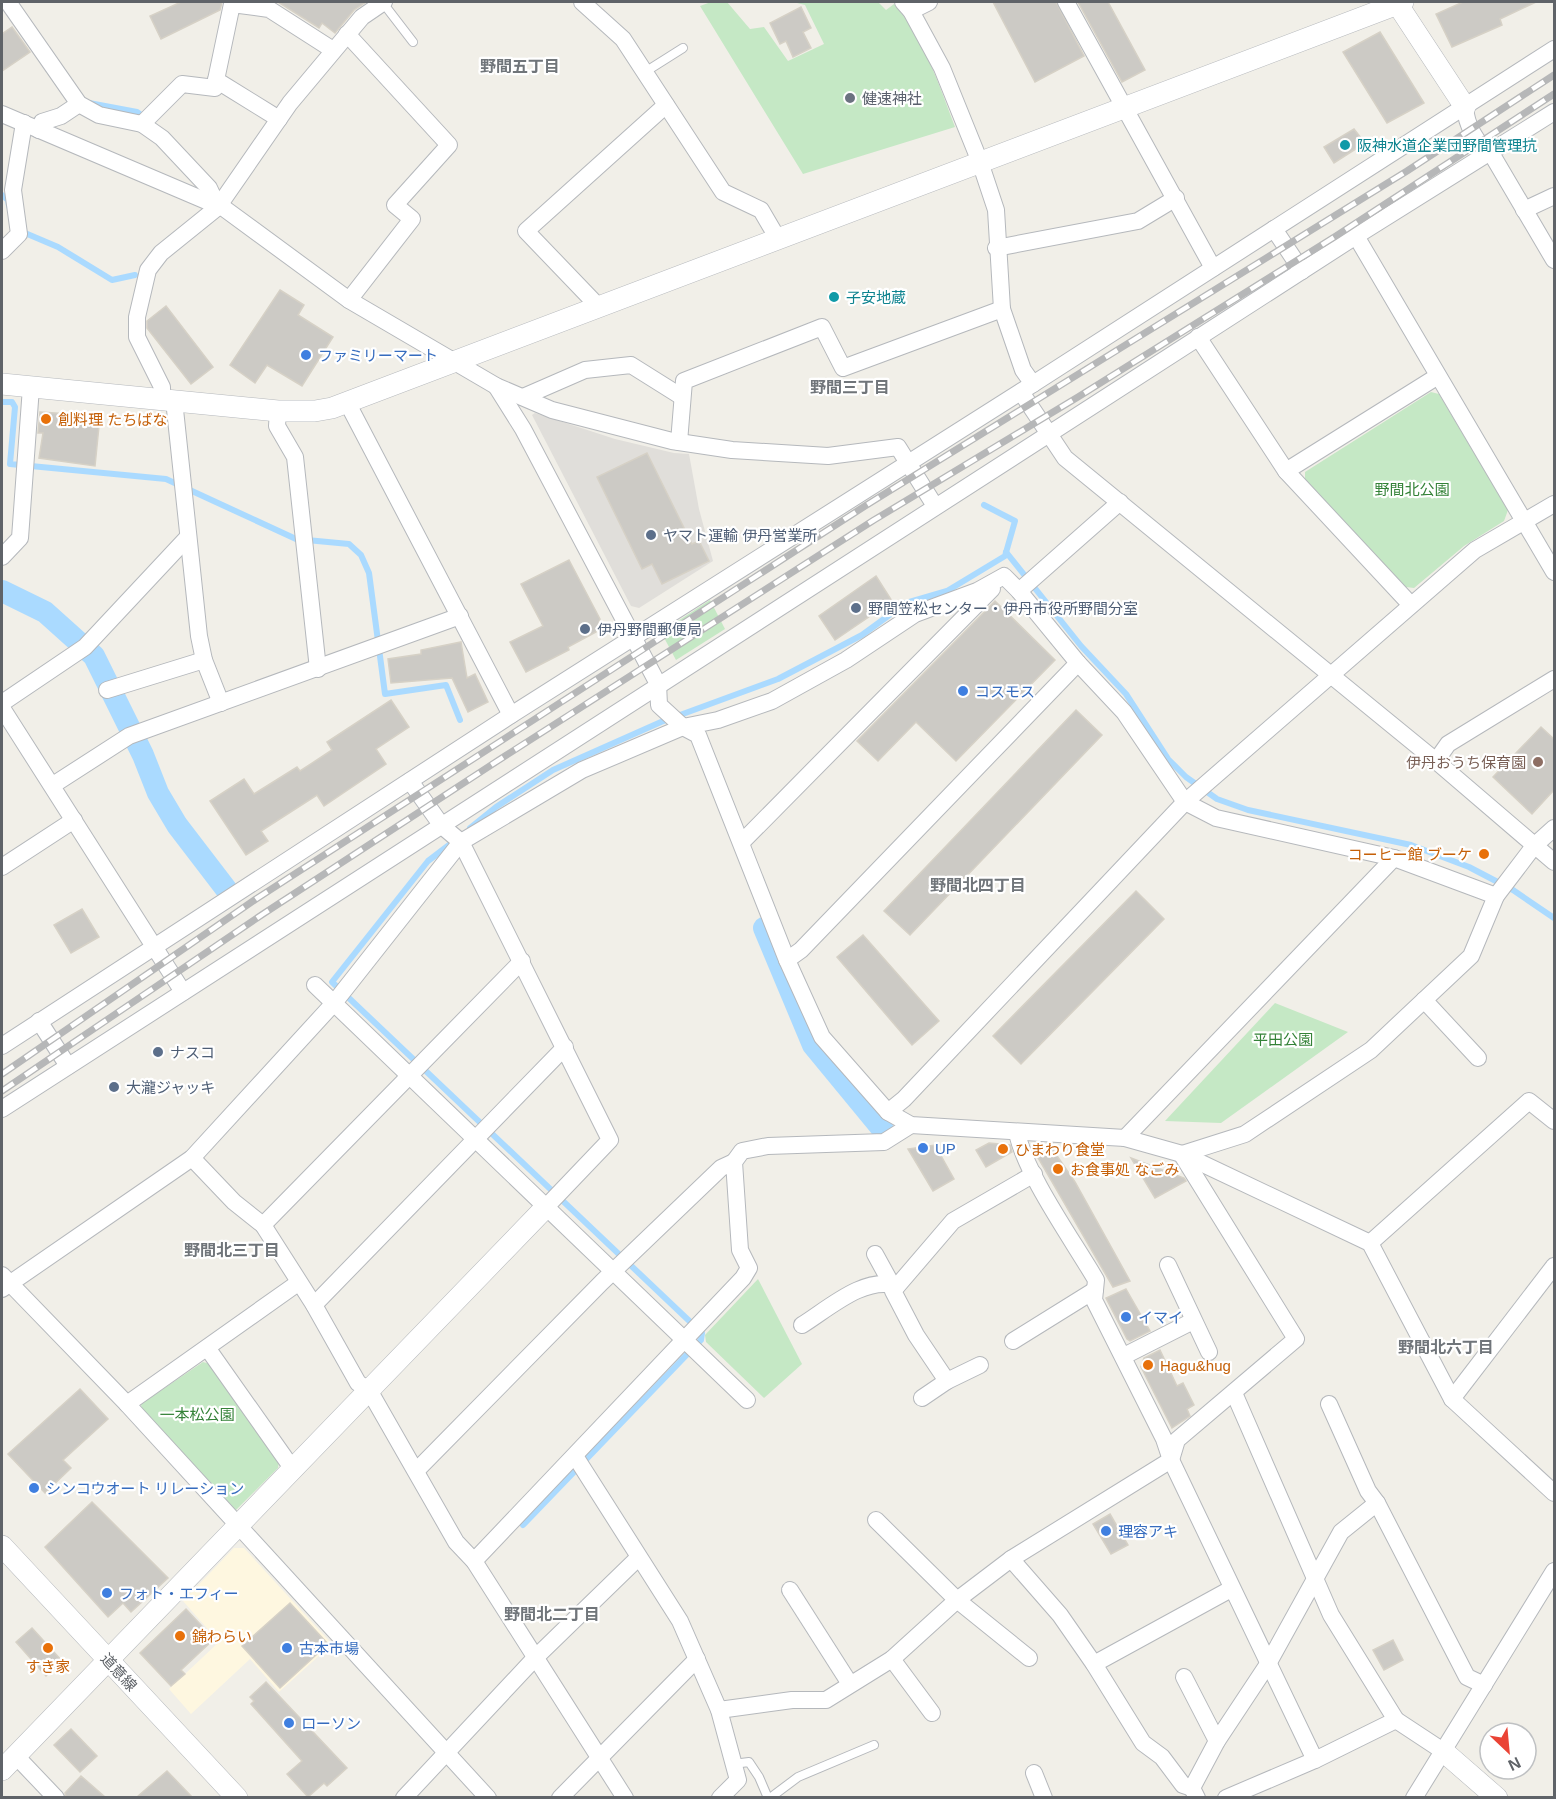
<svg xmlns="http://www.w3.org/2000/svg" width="1556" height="1799" font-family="Arial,'Noto Sans JP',sans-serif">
<rect width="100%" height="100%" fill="#f1efe8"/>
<path fill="#fef7e0" d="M234 1548H244L332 1644 279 1692 250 1659 191 1714 169 1689 219 1642 183 1601Z"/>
<path fill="#e0deda" d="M535 413 615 439 674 453 689 454 699 509 713 561 639 608 631 606 532 415Z"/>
<g fill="#c5e8c5">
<path d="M711 2H727L750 29 764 27 788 61 824 44 805 5 793 2H878L886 10 894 4C924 38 939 85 955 127L803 174 700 6Z"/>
<path d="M1431 392 1439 394 1508 510 1504 521 1464 546 1414 588 1406 587 1305 480V472Z"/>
<path d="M710 600 725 629 676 660 661 632Z"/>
<path d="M1275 1003 1348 1032 1221 1123 1165 1121Z"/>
<path d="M758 1279 802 1364 764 1398 706 1342 705 1335Z"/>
<path d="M203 1362 210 1364 279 1461 278 1468 236 1510 229 1509 142 1412 141 1404Z"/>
</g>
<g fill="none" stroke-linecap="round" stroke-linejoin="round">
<g stroke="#aadaff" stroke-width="6">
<path d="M89 103 137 112 145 118"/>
<path d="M2 195 8 200 9 206"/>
<path d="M25 233 58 247 112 280 135 275"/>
<path d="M2 402H12L15 407 10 464 166 479 296 539 349 544 361 555 369 573 385 694 446 685 460 720"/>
<path d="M1006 552 1081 646 1126 694 1168 759 1186 777 1217 799 1248 810 1411 845 1469 867 1513 890 1554 918"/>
<path d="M470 828 496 807 553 770 661 722 778 679 862 635 906 603 947 591 1005 556 1015 521 984 505"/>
<path d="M453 842 428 861 332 982 702 1333 701 1340 523 1525"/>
</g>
<g stroke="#aadaff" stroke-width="22">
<path d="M2 591 45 612 94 656 143 755 158 793 177 825 226 889"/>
<path d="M764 928 813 1045 883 1130"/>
</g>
</g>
<g fill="#cccac5" stroke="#d6d1c6" stroke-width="1.5">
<path d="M181 2H222L220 10 161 39 150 16Z"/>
<path d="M278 2H366L354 10 335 33 322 23 319 28Z"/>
<path d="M993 2H1056L1084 56 1035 82Z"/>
<path d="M1078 2H1108L1145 70 1122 82Z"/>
<path d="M1463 2H1536L1500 19 1502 25 1452 47 1436 14Z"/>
<path d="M801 7 811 28 803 32 811 48 793 57 786 41 780 44 770 23Z"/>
<path d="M12 27 30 52 2 71V34Z"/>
<path d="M1380 32 1424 103 1387 123 1343 52Z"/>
<path d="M1354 129 1365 143 1334 163 1324 147Z"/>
<path d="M280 290 304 305 298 315 333 337 302 386 267 365 255 383 230 365Z"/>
<path d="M166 306 213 367 191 384 147 328V321Z"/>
<path d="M40 412 100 416 95 466 39 458 43 433H38Z"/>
<path d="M647 453 692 544 699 541 709 561 662 584 652 564 642 569 597 477Z"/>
<path d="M569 560 600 619 596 632 568 647 569 650 526 672 510 642 543 626 521 584Z"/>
<path d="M876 576 892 601 835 640 819 616Z"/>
<path d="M995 601 1055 660 956 761 916 722 878 761 857 741Z"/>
<path d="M461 642 467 678 475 674 488 702 468 712 452 678 391 683 388 659 421 654V650Z"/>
<path d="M391 700 409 727 376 749 386 764 324 806 317 795 261 831 268 841 246 855 210 801 244 779 254 794 297 767 300 771 332 750 327 742Z"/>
<path d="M1076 710 1102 735 910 935 884 911Z"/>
<path d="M1541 727 1554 739V790L1532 814 1493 777Z"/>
<path d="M1136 891 1164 919 1021 1064 993 1036Z"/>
<path d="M82 909 99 937 71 953 54 925Z"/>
<path d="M863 935 939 1021 912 1045 837 957Z"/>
<path d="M989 1143 1010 1145 1012 1152 986 1167 976 1150Z"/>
<path d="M935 1145 954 1179 933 1191 908 1149Z"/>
<path d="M1033 1149 1053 1150 1075 1182 1130 1281 1113 1287Z"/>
<path d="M1131 1158 1184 1178 1186 1181 1155 1198Z"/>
<path d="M1126 1289 1150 1331 1130 1341 1127 1339 1106 1298Z"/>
<path d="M1160 1350 1177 1386 1183 1383 1194 1405 1187 1409 1190 1416 1172 1428 1141 1367 1144 1358Z"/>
<path d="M80 1389 108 1419 63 1460 71 1468 45 1493 8 1454Z"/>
<path d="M92 1502 168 1578 131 1612 123 1603 108 1617 45 1547Z"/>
<path d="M1110 1514 1128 1545 1111 1554 1093 1524Z"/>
<path d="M290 1603 328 1644 280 1688 242 1646Z"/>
<path d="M186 1609 214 1639 181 1670 185 1674 171 1686 140 1653Z"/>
<path d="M32 1628 62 1661 46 1676 16 1642Z"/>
<path d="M1393 1640 1403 1660 1384 1670 1373 1650Z"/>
<path d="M266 1682 347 1768 327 1786 324 1783 308 1797 287 1774 302 1761 251 1704 254 1701 250 1697Z"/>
<path d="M71 1729 97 1756 80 1772 54 1745Z"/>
<path d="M167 1771 192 1797H137Z"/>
<path d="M81 1776 105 1797H66L65 1793Z"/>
</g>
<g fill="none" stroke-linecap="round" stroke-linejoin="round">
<g stroke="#b5b8bc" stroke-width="10">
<g id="service">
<path d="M383 3 413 42"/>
<path d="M645 72 683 48"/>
<path d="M733 1764 749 1762 759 1777 768 1798"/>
<path d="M770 1798 798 1777 874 1745"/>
</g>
</g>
<g stroke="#b5b8bc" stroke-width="18">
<g id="minor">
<path d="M8 2 79 104 99 115 142 124 162 138 209 188 218 207"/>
<path d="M582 2 623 39 723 192 761 210 778 239"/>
<path d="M903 2 911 11 942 68 980 162 996 210 1002 309 1023 370 1033 384"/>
<path d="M1066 2 1213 268"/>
<path d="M911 11 929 2"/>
<path d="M347 34 449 145 395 205 412 219 349 300"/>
<path d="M1465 107C1466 124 1476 144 1491 153L1554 260"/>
<path d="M2 114 225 209 349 300 496 386 552 410 672 441 732 450 828 456 898 447 935 506"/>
<path d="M279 119 216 80 232 4 269 9 333 50"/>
<path d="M142 124 182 84 215 88 216 80"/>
<path d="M39 130 42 122 61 116 79 104"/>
<path d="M1524 210 1554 196"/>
<path d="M1274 229 1302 271"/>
<path d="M1356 236 1554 572"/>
<path d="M996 248 1138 221 1176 198"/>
<path d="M2 251 19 234 13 190 24 123"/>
<path d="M598 306 526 231 666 105"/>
<path d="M1198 337 1286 471 1411 605"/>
<path d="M496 386 523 429 658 684 659 705 683 727 698 735 787 960 822 1037 888 1112 911 1125 1125 1138 1182 1154 1370 1243 1452 1399 1554 1493"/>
<path d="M1021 392 1065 458 1436 761 1554 862"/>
<path d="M523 397 585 370 631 365 682 397"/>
<path d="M162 398V387L137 337V317L148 270 161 253 218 207 290 103 362 17 384 2"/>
<path d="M174 400 199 636 204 660 221 703"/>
<path d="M348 404 511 715"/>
<path d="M278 411 277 426 295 457 318 669"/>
<path d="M679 442 684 381 822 327 843 368 1002 309"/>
<path d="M1286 471 1438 376"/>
<path d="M2 557 20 538 31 387"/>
<path d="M1019 591 1120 502"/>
<path d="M107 690 204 660"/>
<path d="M2 703 85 647 187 538"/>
<path d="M2 708 183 992"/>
<path d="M1436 761 1448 744 1554 679"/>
<path d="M410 781 442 826 461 842 610 1140 546 1207"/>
<path d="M53 785 129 736 460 616"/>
<path d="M742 842 992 589"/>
<path d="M2 867 74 820"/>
<path d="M787 960 801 950 1078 663"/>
<path d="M315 985 747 1400"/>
<path d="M1424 1000 1478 1058"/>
<path d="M39 1021 68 1066"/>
<path d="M2 1046 511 715 1033 384 1554 49"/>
<path d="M2 1109 1356 236 1554 112"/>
<path d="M888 1112 904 1099 1185 802 1475 550 1554 504"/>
<path d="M1017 1132C1024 1172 1074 1242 1096 1280L1094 1300 1164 1439 1171 1460 1315 1760"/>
<path d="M1125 1138 1394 858"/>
<path d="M1182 1154 1245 1134 1371 1050 1471 956 1496 896 1534 846 1554 828"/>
<path d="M192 1158 234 1202 263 1225 314 1305 358 1383 369 1390 456 1542 474 1561 625 1798"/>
<path d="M263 1225 522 961"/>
<path d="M1370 1243 1529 1101 1554 1121"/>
<path d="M875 1254 892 1285"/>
<path d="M1168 1265 1209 1352"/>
<path d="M2 1275 127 1404 488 1798"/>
<path d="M2 1289 192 1158 334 1003 461 842 582 770 683 727 718 720 772 701 846 660 915 614 977 591 1004 576 1019 591 1078 663 1124 712 1185 802 1216 818 1394 858 1496 896"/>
<path d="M314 1305 565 1047"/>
<path d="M802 1325C828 1309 865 1275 897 1286"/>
<path d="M1013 1341 1095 1290"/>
<path d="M208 1349 292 1468"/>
<path d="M1124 1356 1193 1321"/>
<path d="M947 1381 980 1365"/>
<path d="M1234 1393 1331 1615 1396 1720"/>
<path d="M922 1398 947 1381 916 1335 893 1291 953 1221 1034 1174"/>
<path d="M1452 1399 1554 1266"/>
<path d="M127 1404 298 1283"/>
<path d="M1329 1404 1368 1491 1377 1503 1467 1677 1484 1685"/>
<path d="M575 1456 680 1621 719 1710 738 1780 720 1798"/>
<path d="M417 1470 602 1282 721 1168 734 1162"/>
<path d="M876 1520 957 1600 1029 1658"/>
<path d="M1011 1559 1060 1615 1094 1664 1143 1743 1162 1757 1183 1785 1192 1788"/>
<path d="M474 1561 743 1278 749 1268 740 1250 734 1162 742 1151 768 1146 884 1142 911 1125"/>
<path d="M790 1590 850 1684"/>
<path d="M892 1659 932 1713"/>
<path d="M1094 1664 1231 1589"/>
<path d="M1184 1677 1217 1741"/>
<path d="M719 1710 792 1700H826L892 1659 957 1600 1011 1559 1171 1460 1177 1440 1296 1339 1182 1155"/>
<path d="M16 1756 56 1798"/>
<path d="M1034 1773 1044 1798"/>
<path d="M404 1798 535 1658 638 1558"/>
<path d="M560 1798 697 1659"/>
<path d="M1197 1798 1192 1788 1217 1741 1268 1664 1341 1532 1377 1503"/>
<path d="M1226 1798 1315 1760 1396 1720 1443 1751"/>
<path d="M1414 1798 1554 1571"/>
</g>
</g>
<g stroke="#b5b8bc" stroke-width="22">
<g id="tertiary">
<path d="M1396 2 1465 107"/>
<path d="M2 384 278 411H315L332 408 1403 2"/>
<path d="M2 1546 237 1798"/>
<path d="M1443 1751 1497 1798"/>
<path d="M2 1770 546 1207"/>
</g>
</g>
<use href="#service" stroke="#fff" stroke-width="8"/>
<use href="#minor" stroke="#fff" stroke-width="16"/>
<use href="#tertiary" stroke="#fff" stroke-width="21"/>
<g stroke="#b6b7b8" stroke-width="7">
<g id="rail">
<path d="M2 1074 256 899 865 506 1407 171 1554 75"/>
<path d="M2 1091 263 914 505 756 874 520 1078 397 1336 236 1554 94"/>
</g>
</g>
<use href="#rail" stroke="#fff" stroke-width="4.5" stroke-dasharray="14" stroke-linecap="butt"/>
</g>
<circle fill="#6b7280" stroke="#fff" stroke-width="2" cx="850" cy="98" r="6"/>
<g fill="#0f9aa8" stroke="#fff" stroke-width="2">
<circle cx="1345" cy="145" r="6"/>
<circle cx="834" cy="297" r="6"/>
</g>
<g fill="#3f7fe0" stroke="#fff" stroke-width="2">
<circle cx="306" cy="355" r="6"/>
<circle cx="963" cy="691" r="6"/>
<circle cx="923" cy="1148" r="6"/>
<circle cx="1126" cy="1317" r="6"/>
<circle cx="34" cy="1488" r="6"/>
<circle cx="1106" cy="1531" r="6"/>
<circle cx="107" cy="1593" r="6"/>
<circle cx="287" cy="1648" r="6"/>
<circle cx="289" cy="1723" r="6"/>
</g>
<g fill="#e8710a" stroke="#fff" stroke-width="2">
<circle cx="46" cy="419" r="6"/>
<circle cx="1484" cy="854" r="6"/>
<circle cx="1003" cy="1149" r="6"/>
<circle cx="1058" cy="1169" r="6"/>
<circle cx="1148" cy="1365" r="6"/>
<circle cx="180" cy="1636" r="6"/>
<circle cx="48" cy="1648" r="6"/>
</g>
<g fill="#5c6f8a" stroke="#fff" stroke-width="2">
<circle cx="651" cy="535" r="6"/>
<circle cx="856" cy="608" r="6"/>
<circle cx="585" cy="629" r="6"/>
<circle cx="158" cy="1052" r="6"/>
<circle cx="114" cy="1087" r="6"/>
</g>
<circle fill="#8d6e63" stroke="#fff" stroke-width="2" cx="1538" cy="762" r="6"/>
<g text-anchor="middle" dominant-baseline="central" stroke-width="4.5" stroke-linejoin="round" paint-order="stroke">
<g font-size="15" fill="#5b616d" stroke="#fff" text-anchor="start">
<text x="862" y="98">健速神社</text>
</g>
<g font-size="15" fill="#0d838f" stroke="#fff" text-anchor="start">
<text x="1357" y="145">阪神水道企業団野間管理抗</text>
<text x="846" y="297">子安地蔵</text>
</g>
<g font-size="15" fill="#366cbe" stroke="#fff" text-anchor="start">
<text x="318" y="355">ファミリーマート</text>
<text x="975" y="691">コスモス</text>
<text x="935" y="1148">UP</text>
<text x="1138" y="1317">イマイ</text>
<text x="46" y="1488">シンコウオート リレーション</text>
<text x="1118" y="1531">理容アキ</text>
<text x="119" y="1593">フォト・エフィー</text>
<text x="299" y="1648">古本市場</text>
<text x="301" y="1723">ローソン</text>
</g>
<g font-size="15" fill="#c56008" stroke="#fff" text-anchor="start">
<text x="58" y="419">創料理 たちばな</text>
<text x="1472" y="854" text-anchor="end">コーヒー館 ブーケ</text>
<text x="1015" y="1149">ひまわり食堂</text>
<text x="1070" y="1169">お食事処 なごみ</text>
<text x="1160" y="1365">Hagu&amp;hug</text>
<text x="192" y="1636">錦わらい</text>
<text x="48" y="1666" text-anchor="middle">すき家</text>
</g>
<g font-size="15" fill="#348238" stroke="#fff">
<text x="1412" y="489">野間北公園</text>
<text x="1283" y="1039">平田公園</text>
<text x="197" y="1414">一本松公園</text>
</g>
<g font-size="15" fill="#4e5e75" stroke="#fff" text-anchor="start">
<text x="663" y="535">ヤマト運輸 伊丹営業所</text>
<text x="868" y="608">野間笠松センター・伊丹市役所野間分室</text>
<text x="597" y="629">伊丹野間郵便局</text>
<text x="170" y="1052">ナスコ</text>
<text x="126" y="1087">大瀧ジャッキ</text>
</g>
<g font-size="15" fill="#785e54" stroke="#fff" text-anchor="end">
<text x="1526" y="762">伊丹おうち保育園</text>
</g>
<g font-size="15" fill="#5f6368" stroke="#fff">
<text transform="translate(119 1672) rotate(47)">道意線</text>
</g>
<g font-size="16" font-weight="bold" fill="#70757a" stroke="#fff">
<text x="520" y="66">野間五丁目</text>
<text x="850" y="387">野間三丁目</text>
<text x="978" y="885">野間北四丁目</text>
<text x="232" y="1250">野間北三丁目</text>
<text x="1446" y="1347">野間北六丁目</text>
<text x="552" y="1614">野間北二丁目</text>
</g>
</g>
<rect width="1556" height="1799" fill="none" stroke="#5f6368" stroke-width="6"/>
<g transform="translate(1508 1751) rotate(154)"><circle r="28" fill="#ffffff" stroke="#bfc1c3" stroke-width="1.5"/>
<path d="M0-4.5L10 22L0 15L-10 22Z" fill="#ea4335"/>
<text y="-9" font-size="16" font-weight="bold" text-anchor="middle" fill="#5f6368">N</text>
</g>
</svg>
